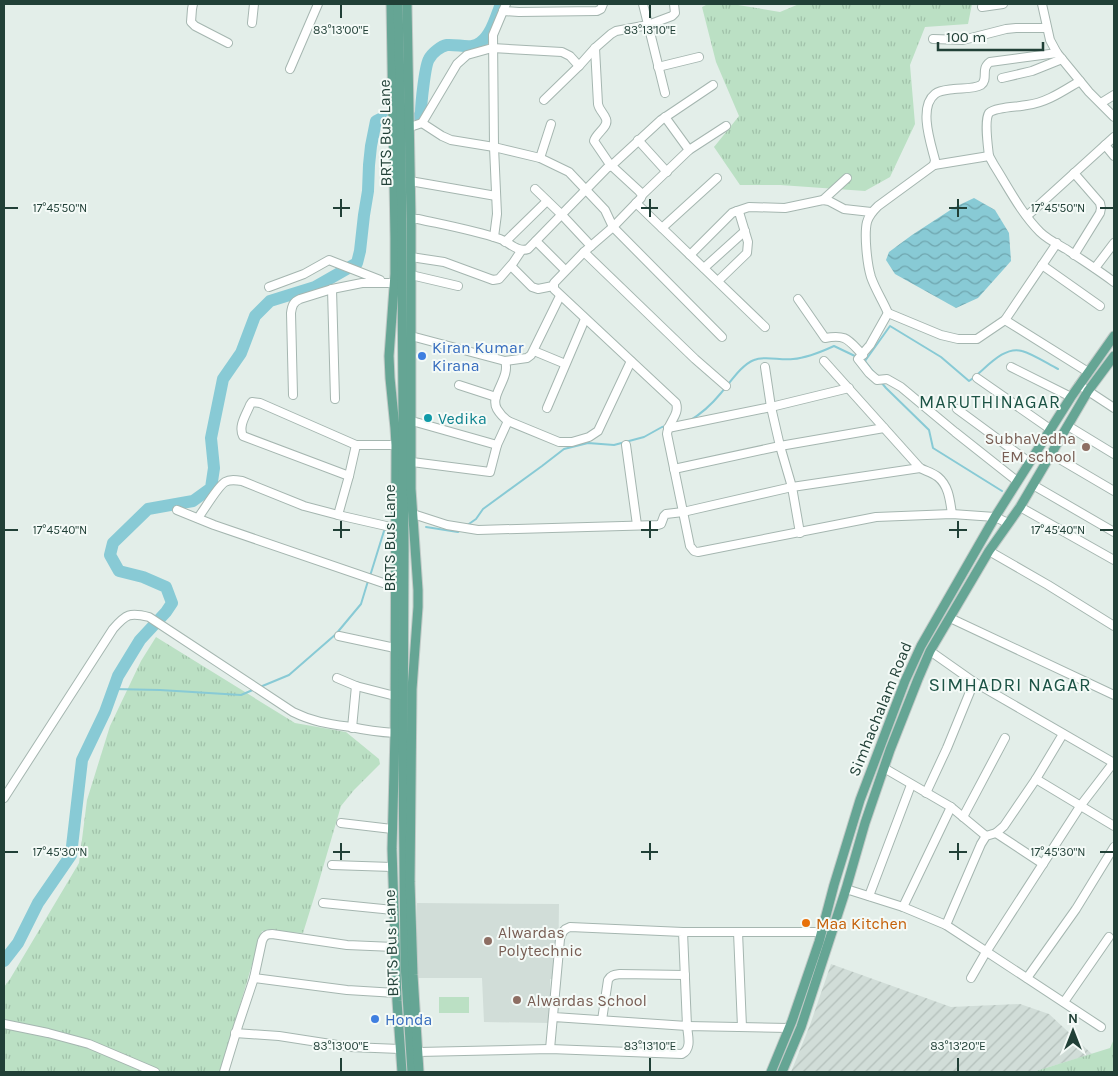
<svg xmlns="http://www.w3.org/2000/svg" width="1118" height="1076" font-family="Karla,sans-serif">
<defs>
<pattern id="industrial-furrows" width="10" height="10" patternUnits="userSpaceOnUse" patternTransform="scale(1.25)"><rect width="10" height="10" fill="#d1ddd8"/><path d="M-1 1l2-2M0 10L10 0M9 11l2-2" fill="none" stroke="#b3bfba"/></pattern>
<pattern id="grass-tufts" width="24" height="20" patternUnits="userSpaceOnUse" patternTransform="scale(1.25)"><rect width="24" height="20" fill="#bbe0c4"/><path d="M3 7l-1-3M5 7V3M7 7l1-3M15 17l-1-3M17 17v-4M19 17l1-3" fill="none" stroke="#a0c1a9"/></pattern>
<pattern id="water-waves" width="16" height="10" patternUnits="userSpaceOnUse" patternTransform="scale(1.25)"><rect width="16" height="10" fill="#88cad5"/><path d="M0 5q4-4 8 0t8 0" fill="none" stroke="#6fa5ae"/></pattern>
</defs>
<rect width="100%" height="100%" fill="#e3eee9"/>
<path fill="#d1ddd8" d="M417 903 559 904 558 979H550L551 1023 484 1022 482 978H417Z"/>
<path fill="url(#industrial-furrows)" d="M831 964 951 1007 1020 1004 1049 1014 1092 1054 1033 1072H791L810 1025Z"/>
<g fill="url(#grass-tufts)">
<path d="M708 4H732L780 12 799 4H972L968 24 925 27 910 65 915 124 890 177 865 191 780 185H740L714 147 739 116 716 62 702 7Z"/>
<path d="M156 637 295 723 346 732 379 759 380 764 354 790 341 806 317 888 303 933 262 931 220 1072H4V987L10 979 79 863 87 800 110 726 141 661Z"/>
<path d="M1114 1039V1072H1033L1110 1048Z"/>
</g>
<rect fill="#bbe0c4" x="439" y="997" width="30" height="16"/>
<path fill="url(#water-waves)" d="M974 198 995 210 1009 233 1011 261 978 298 956 308 895 274 886 260 889 252 912 235 955 207Z"/>
<g fill="none" stroke-linecap="round" stroke-linejoin="round">
<g stroke="#88cad5" stroke-width="2">
<path d="M861 359 865 361 890 326 941 357 969 381C984 371 1003 345 1022 351 1033 354 1048 364 1058 369"/>
<path d="M865 361 875 374"/>
<path d="M881 382 886 388 929 430 933 448 1002 491"/>
<path d="M689 421C701 414 712 404 721 393 730 383 741 365 754 360 765 355 781 361 793 359 807 358 821 352 834 346L857 357"/>
<path d="M466 526 476 519 483 509 542 466 564 449 588 443 614 445 644 437 662 427 667 426"/>
<path d="M426 527 458 532 460 530"/>
<path d="M370 576 384 531"/>
<path d="M260 687 289 675 336 634 361 604 368 581"/>
<path d="M113 689 160 690 241 695 255 689"/>
</g>
<path stroke="#88cad5" stroke-width="12" d="M4 961 18 943 38 903 71 855 82 760 105 712 118 676 140 640 166 612 172 603 166 587 143 577 119 571 110 555 113 543 148 509 193 501 211 488 214 468 211 438 223 379 241 353 255 316 270 301 315 287 357 263 360 251 364 215 368 191 369 165 371 146 376 121 382 118 418 119 421 113C421 104 425 65 429 59 432 53 441 46 447 45 459 44 472 50 481 42 492 33 496 16 501 4"/>
<g stroke="#a5b6b0" stroke-width="10">
<g id="minor">
<path d="M193 4 192 9 191 22 195 26 228 43"/>
<path d="M643 4 665 93"/>
<path d="M1042 4 1050 40 1057 53 1089 92 1114 117"/>
<path d="M982 7 1003 4"/>
<path d="M503 11 519 12 597 11 601 9 603 4"/>
<path d="M252 23 254 4"/>
<path d="M933 39 963 40 1006 29 1016 28H1047"/>
<path d="M595 48 598 104C599 110 604 113 606 119 609 127 596 133 594 141L611 166 661 120 713 85"/>
<path d="M658 67 699 57"/>
<path d="M290 69 318 4"/>
<path d="M1002 78 1032 71 1062 59"/>
<path d="M544 100 579 66"/>
<path d="M1101 103 1114 95"/>
<path d="M665 117 689 150"/>
<path d="M422 123 442 136 451 140 494 147 540 158 569 172 605 210 613 227 722 337"/>
<path d="M410 127 422 123 457 64 467 55 492 48 562 52 570 56 579 66 595 48 611 34 616 31 648 25 672 16 675 13 674 4"/>
<path d="M638 140 667 172"/>
<path d="M1105 145 1114 156"/>
<path d="M989 156C988 147 984 120 989 113 995 107 1018 107 1027 105 1046 103 1063 91 1080 81"/>
<path d="M540 158 551 124"/>
<path d="M934 165 935 160C931 144 918 107 935 94 940 90 948 90 954 89 962 88 974 89 981 85 989 79 980 69 990 62L1057 53"/>
<path d="M1074 173 1100 203 1101 208 1100 213 1074 255"/>
<path d="M717 178 662 228 765 327"/>
<path d="M410 181 496 196"/>
<path d="M535 189 562 215 591 246"/>
<path d="M642 195 689 150 726 126"/>
<path d="M823 200 847 178"/>
<path d="M636 203 662 228"/>
<path d="M737 211 749 207 785 208 823 200 829 201 844 209 871 212"/>
<path d="M1027 216 1114 137"/>
<path d="M411 219H418C445 225 473 230 500 239 509 242 518 253 528 249L607 168 611 166 614 168 639 191 642 195 641 198 613 227 584 252 554 283V289L676 403C680 415 668 422 667 434L690 546 694 551 698 552 876 517 952 514 995 517 1008 523"/>
<path d="M494 237 497 214 494 147 493 35 506 4"/>
<path d="M536 241 565 270"/>
<path d="M505 242 547 201"/>
<path d="M1057 243 1005 320 977 339H958L941 335 888 313C883 301 875 289 871 277 867 264 864 234 867 222 869 215 873 211 878 206L934 165 989 156 994 165C1008 187 1021 213 1040 232 1047 239 1057 244 1066 249 1082 260 1098 270 1114 282"/>
<path d="M584 252 695 359 726 386"/>
<path d="M690 255 732 213 737 211 739 212 748 242 747 253 718 281"/>
<path d="M411 257 444 262 493 280 499 279 513 263 521 251"/>
<path d="M1042 265 1100 306"/>
<path d="M511 266 532 287 538 289 553 286"/>
<path d="M704 268 745 231"/>
<path d="M1095 268 1114 243"/>
<path d="M411 275 458 286"/>
<path d="M269 287 304 274 329 260 380 280"/>
<path d="M332 289 335 399"/>
<path d="M798 299 825 338C847 334 848 340 863 355"/>
<path d="M888 313 870 345 858 359 869 373 877 380 887 379 901 387 955 432 1017 481"/>
<path d="M1005 320 1088 372"/>
<path d="M411 336 505 361C511 378 489 395 497 409 500 414 504 418 508 421L497 445 490 472 412 462"/>
<path d="M534 351 563 363"/>
<path d="M505 361 527 358 531 355 560 296"/>
<path d="M824 361 920 468C926 471 933 473 938 477 949 486 950 501 952 514"/>
<path d="M765 367 771 407 780 446 792 487 800 533"/>
<path d="M1011 367 1071 397"/>
<path d="M977 378 1050 429"/>
<path d="M459 385 496 397"/>
<path d="M1079 385 1114 408"/>
<path d="M293 395 291 313C292 306 293 302 300 299L332 289 362 283H394"/>
<path d="M547 408 585 319"/>
<path d="M957 409 1029 462"/>
<path d="M412 421 497 445"/>
<path d="M508 421 559 442H572L589 437 598 431 631 361"/>
<path d="M1068 426 1114 454"/>
<path d="M668 428 771 407 849 388"/>
<path d="M626 445 637 525"/>
<path d="M1051 454 1114 491"/>
<path d="M674 469 780 446 884 428"/>
<path d="M349 476 243 436C238 426 246 415 250 405L252 402 260 403 356 445H396"/>
<path d="M1033 485 1114 532"/>
<path d="M1020 507 1114 560"/>
<path d="M177 510 214 525 395 587"/>
<path d="M413 514 447 525 478 530 658 525 661 524 664 516 666 514 683 512 792 487 920 468"/>
<path d="M338 515 349 476 356 445"/>
<path d="M198 518C204 510 218 486 225 482 230 479 236 480 242 481L304 506 338 515 395 528"/>
<path d="M989 551 1048 585 1114 626"/>
<path d="M950 618 1114 695"/>
<path d="M339 636 395 648"/>
<path d="M930 651 974 682 1114 763"/>
<path d="M337 678 356 686 395 696"/>
<path d="M352 728 356 686"/>
<path d="M884 768 951 807 903 907"/>
<path d="M1036 779 1114 826"/>
<path d="M926 793 947 748 974 682"/>
<path d="M4 798 113 629C126 614 130 612 149 617L293 712C313 722 330 724 351 727 365 730 380 732 395 733"/>
<path d="M951 807 986 836"/>
<path d="M963 817 1005 738"/>
<path d="M341 823 392 829"/>
<path d="M996 833 1043 864"/>
<path d="M332 865 392 867"/>
<path d="M846 889 903 907 946 925 1101 1027"/>
<path d="M869 896 911 785"/>
<path d="M323 903 393 910"/>
<path d="M946 925 981 844 986 836 996 833 1004 826 1036 779 1063 734"/>
<path d="M683 932H821"/>
<path d="M738 932 742 1027"/>
<path d="M254 978 347 990 396 993"/>
<path d="M971 978 986 952 1081 805 1114 762"/>
<path d="M1027 978 1076 909 1114 847"/>
<path d="M1064 1002 1109 937"/>
<path d="M602 1020 608 980C611 975 614 975 620 974L685 975"/>
<path d="M4 1024 48 1033 89 1044 155 1072"/>
<path d="M235 1033 279 1036 350 1047 400 1049"/>
<path d="M550 1049 560 939C562 932 564 929 570 927L683 932 687 1026 554 1017"/>
<path d="M418 1052 550 1049 682 1054C692 1049 688 1036 687 1026L789 1028"/>
<path d="M224 1072 238 1026 254 978 262 941C264 936 266 934 272 934L347 945 394 947"/>
</g>
</g>
<g stroke="#c1cac7" stroke-width="11">
<g id="major">
<path d="M391 4 395 238V274L389 356 390 378 395 428 396 445 395 733 392 849 397 1001 402 1072"/>
<path d="M398 4 401 126 404 550 403 765 405 964 412 1072"/>
<path d="M407 4 411 219V489L418 590V607L412 689 410 882 413 975 419 1072"/>
<path d="M771 1072 792 1021 819 942 834 885 860 800 905 681 921 646 995 517 1071 397 1114 336"/>
<path d="M782 1072 801 1027 846 889 865 823 890 750 918 679 930 651 989 551 1020 507 1088 391 1114 356"/>
</g>
</g>
<use href="#minor" stroke="#fff" stroke-width="8"/>
<use href="#major" stroke="#65a594" stroke-width="9"/>
</g>
<path fill="none" stroke="#214037" stroke-width="2" d="M341 5V18M650 5V18M341 199V217M650 199V217M958 199V217M5 208H18M333 208H350M641 208H658M949 208H967M1100 208H1113M341 521V538M650 521V538M958 521V538M5 530H18M333 530H350M641 530H658M949 530H967M1100 530H1113M341 843V860M650 843V860M958 843V860M5 852H18M333 852H350M641 852H658M949 852H967M1100 852H1113M341 1058V1071M650 1058V1071M958 1058V1071"/>
<g fill="#3f7fe0" stroke="#f4faf7" stroke-width="2">
<circle cx="422" cy="356" r="5"/>
<circle cx="375" cy="1019" r="5"/>
</g>
<circle fill="#0f9aa8" stroke="#f4faf7" stroke-width="2" cx="428" cy="418" r="5"/>
<g fill="#8d6e63" stroke="#f4faf7" stroke-width="2">
<circle cx="1086" cy="447" r="5"/>
<circle cx="488" cy="941" r="5"/>
<circle cx="517" cy="1000" r="5"/>
</g>
<circle fill="#e8710a" stroke="#f4faf7" stroke-width="2" cx="806" cy="923" r="5"/>
<g text-anchor="middle" dominant-baseline="central" stroke-width="4" stroke-linejoin="round" paint-order="stroke">
<g font-size="16" fill="#214037" stroke="#f4faf7">
<text transform="translate(385 133) rotate(-91)">BRTS Bus Lane</text>
<text transform="translate(389 538) rotate(-90)">BRTS Bus Lane</text>
<text transform="translate(880 709) rotate(-68)">Simhachalam Road</text>
<text transform="translate(391 943) rotate(-92)">BRTS Bus Lane</text>
</g>
<g font-size="16" fill="#366cbe" stroke="#f4faf7" text-anchor="start">
<text x="432" y="347">Kiran Kumar<tspan x="432" dy="18">Kirana</tspan></text>
<text x="385" y="1019">Honda</text>
</g>
<g font-size="16" fill="#0d838f" stroke="#f4faf7" text-anchor="start">
<text x="438" y="418">Vedika</text>
</g>
<g font-size="16" fill="#785e54" stroke="#f4faf7" text-anchor="start">
<text x="1076" y="438" text-anchor="end">SubhaVedha<tspan x="1076" dy="18">EM school</tspan></text>
<text x="498" y="932">Alwardas<tspan x="498" dy="18">Polytechnic</tspan></text>
<text x="527" y="1000">Alwardas School</text>
</g>
<g font-size="16" fill="#c56008" stroke="#f4faf7" text-anchor="start">
<text x="816" y="923">Maa Kitchen</text>
</g>
<g font-size="18" letter-spacing="1" fill="#1c5345" stroke="#f4faf7">
<text x="990" y="402">MARUTHINAGAR</text>
</g>
<g font-size="19" letter-spacing="1" fill="#1c5345" stroke="#f4faf7">
<text x="1010" y="685">SIMHADRI NAGAR</text>
</g>
</g>
<g font-size="12" text-anchor="middle" fill="#214037" stroke="#f4faf7" stroke-width="4" stroke-linejoin="round" paint-order="stroke">
<text x="341" y="34">83°13'00"E</text>
<text x="650" y="34">83°13'10"E</text>
<text x="60" y="212">17°45'50"N</text>
<text x="1058" y="212">17°45'50"N</text>
<text x="60" y="534">17°45'40"N</text>
<text x="1058" y="534">17°45'40"N</text>
<text x="60" y="856">17°45'30"N</text>
<text x="1058" y="856">17°45'30"N</text>
<text x="341" y="1050">83°13'00"E</text>
<text x="650" y="1050">83°13'10"E</text>
<text x="958" y="1050">83°13'20"E</text>
</g>
<rect width="1118" height="1076" fill="none" stroke="#214037" stroke-width="10"/>
<g transform="translate(1073 1031)" stroke="#f4faf7" stroke-width="4" paint-order="stroke">
<path d="M0-4L9 19L0 12L-9 19Z" fill="#214037"/>
<text y="-8" font-size="14" font-weight="bold" text-anchor="middle" fill="#214037">N</text>
</g>
<path d="M938 42v8h105v-8" fill="none" stroke="#214037" stroke-width="2.5"/>
<text x="946" y="42" font-size="15" fill="#214037" stroke="#f4faf7" stroke-width="4" paint-order="stroke">100 m</text>
</svg>
